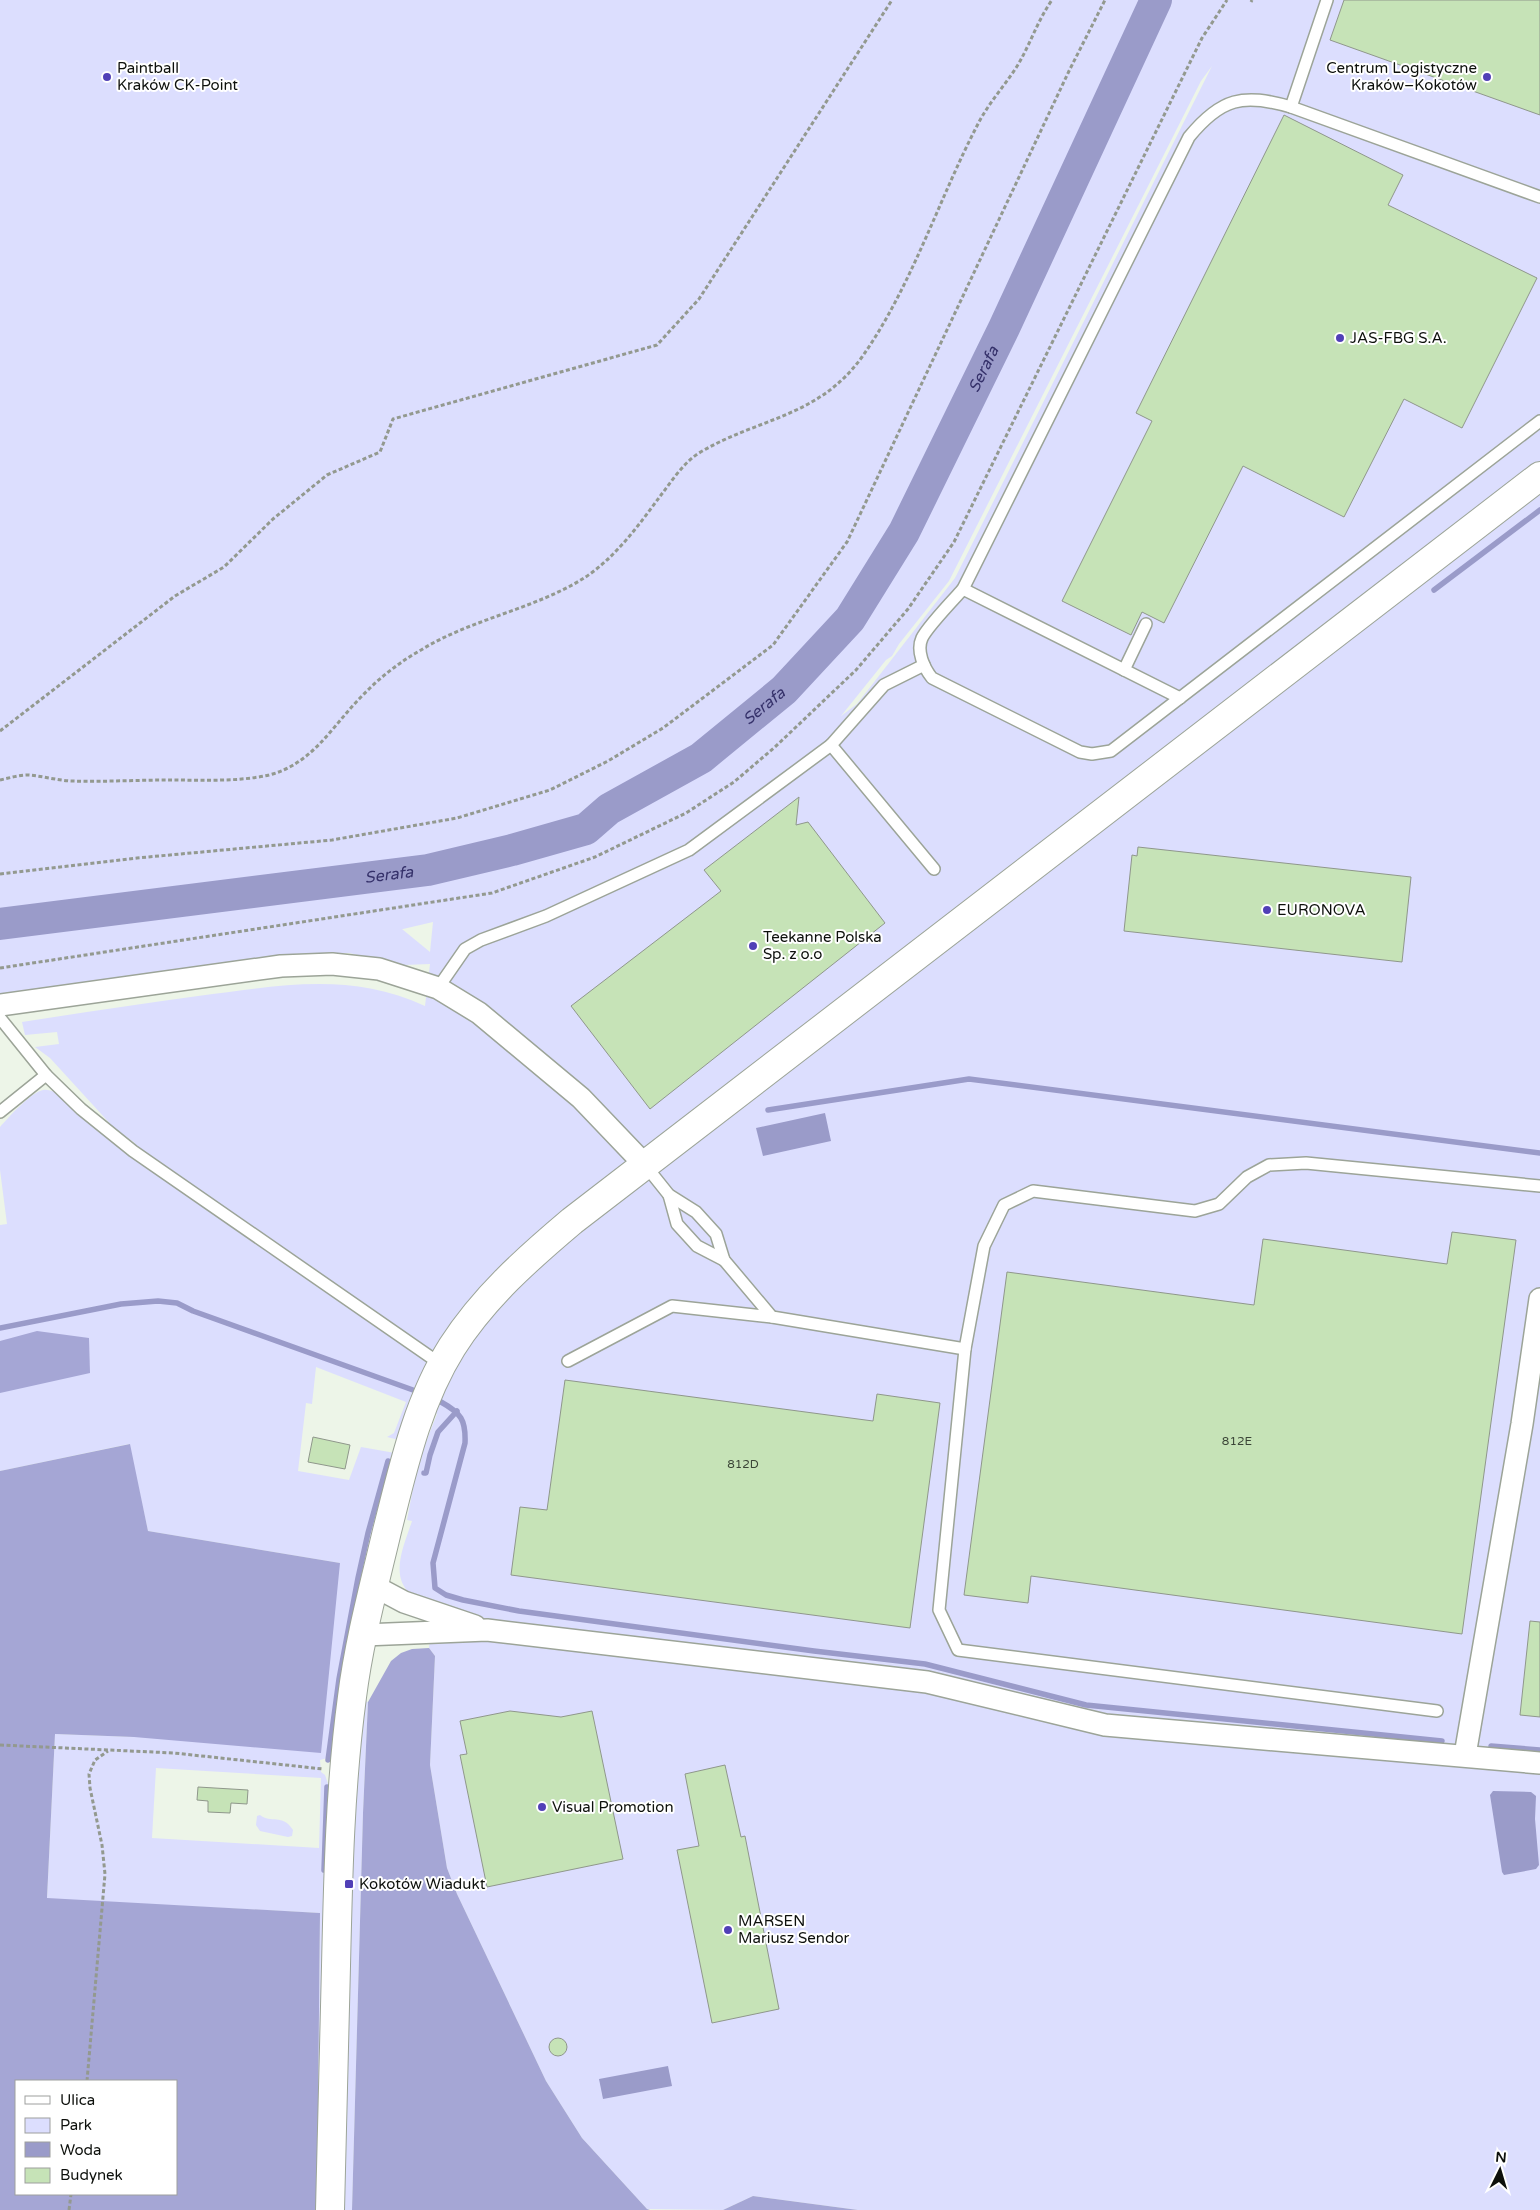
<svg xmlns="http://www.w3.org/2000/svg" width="1540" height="2210" font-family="'Varela Round',sans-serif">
<rect width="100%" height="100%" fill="#edf5e8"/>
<g fill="#dcdefe" fill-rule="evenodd">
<path d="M0 0H1540V2210H858L753 2196 723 2210 647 2209 582 2138 546 2081 457 1894 447 1868 430 1765 435 1656 429 1648 433 1605C426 1602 418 1599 412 1595 388 1577 405 1543 412 1521L407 1520 418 1462 437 1414 411 1404 399 1440 387 1437 394 1433 406 1402 316 1367 312 1404 306 1403 298 1471 349 1480 361 1447 395 1453 373 1530 365 1568 336 1751 331 1757 320 1760 321 1772 325 1775 332 1795 317 2210 320 1913 47 1899 55 1734 134 1737 340 1563 148 1531 129 1444 0 1471V1225L7 1224 0 1170V1127C8 1118 31 1092 43 1090 49 1089 54 1092 59 1094L136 1158 135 1143 114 1128 50 1058 35 1047 59 1044 57 1032 25 1035 22 1022C80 1013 139 1004 198 996 278 986 349 971 425 1006L430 964 403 965 349 953 291 954 0 995ZM1212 66 955 578 857 704 841 716 886 660 892 656 899 644 949 581 1201 81ZM433 922 430 952 402 929H403ZM156 1768 321 1778 319 1848 152 1838Z"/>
<path d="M365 1701 368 1702 363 1813 352 2210H339L348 1865Z"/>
<path d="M260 1815C271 1824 282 1813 293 1830L292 1836 288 1837 260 1831 256 1825 257 1816Z"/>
</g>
<g fill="#a5a6d5" fill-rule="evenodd">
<path d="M37 1331 89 1338 90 1373 0 1393V1341Z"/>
<path d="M130 1444 148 1531 340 1563 321 1753 134 1737 55 1734 47 1898 320 1913 317 2210H0V1471ZM16 2081H176V2194H16Z"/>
<path d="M429 1648 435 1656 430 1765 447 1868 457 1894 546 2081 582 2138 647 2209 650 2210H352L363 1813 368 1702 391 1661 401 1653 412 1649Z"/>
<path d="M753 2196 858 2210H723Z"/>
</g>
<g fill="#9a9bc9">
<path d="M825 1113 831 1141 763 1156 756 1128Z"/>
<path d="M1493 1791 1531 1792 1536 1796 1535 1819 1539 1865 1536 1869 1504 1875 1502 1872 1490 1795Z"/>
<path d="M668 2066 672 2086 603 2099 599 2079Z"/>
</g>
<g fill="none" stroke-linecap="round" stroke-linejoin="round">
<g stroke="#9a9bc9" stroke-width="5.5">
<path d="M1434 590 1540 510"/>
<path d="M768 1110 969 1079 1540 1153"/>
<path d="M0 1328 121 1304 158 1301 177 1303 193 1311 413 1390"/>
<path d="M441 1402C461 1413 466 1420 465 1443L433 1563 435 1588 446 1595 463 1600 519 1611 814 1651 925 1664 1086 1705 1442 1741"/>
<path d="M424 1473H426L430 1455 438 1432 457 1411"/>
<path d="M1491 1746 1540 1750"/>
<path d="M328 1760 339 1679 358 1578 368 1533 388 1461"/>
<path d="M324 1870 327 1787"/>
</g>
<path stroke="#9a9bc9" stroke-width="32" id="s1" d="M0 924 428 870 512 850 586 829 609 809 701 758 784 690 850 619 904 532 1004 328 1156 0"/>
</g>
<g fill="#c6e3b7" stroke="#8f978b">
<path d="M1344 0H1540V115L1330 40Z"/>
<path d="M1284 115 1403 175 1388 205 1537 278 1462 428 1404 399 1344 517 1243 466 1164 623 1142 612 1131 635 1062 601 1152 421 1136 413Z"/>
<path d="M799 797 796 825 808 822 885 923 650 1109 571 1006 721 891 704 870Z"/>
<path d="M1138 847 1411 877 1402 962 1124 931 1132 855 1137 856Z"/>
<path d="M1452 1232 1516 1240 1462 1634 1031 1576 1028 1603 964 1595 1007 1272 1254 1305 1263 1239 1447 1264Z"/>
<path d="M565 1380 873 1421 877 1394 940 1403 910 1628 511 1575 520 1507 547 1510Z"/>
<path d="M313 1437 350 1445 345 1469 308 1462Z"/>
<path d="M1530 1621 1540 1622V1717L1520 1715Z"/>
<path d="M510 1711 561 1717 592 1711 623 1859 487 1887 460 1755 467 1754 460 1721Z"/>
<path d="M725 1765 741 1837 745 1836 779 2009 712 2023 677 1850 699 1846 685 1774Z"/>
<path d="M198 1787 248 1790 247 1804 231 1803 230 1813 208 1812V1801L197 1800Z"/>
<circle cx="558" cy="2047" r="9"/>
</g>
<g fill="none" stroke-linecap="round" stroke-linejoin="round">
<g stroke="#9ca498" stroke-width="14">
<g id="lane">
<path d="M1327 0 1291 107 1540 197"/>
<path d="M1291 107C1243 93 1221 98 1189 137L963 589C953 600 927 627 922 638 916 651 924 668 932 678L1080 752 1092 754 1111 751 1540 421"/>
<path d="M963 589 1180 698"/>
<path d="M1124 670 1146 624"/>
<path d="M831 745 884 685 924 665"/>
<path d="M438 988 465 949 481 940 546 916 689 850 831 745 934 869"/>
<path d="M0 1018 46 1075 81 1109 133 1151 442 1365"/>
<path d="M0 1112 46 1075"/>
<path d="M645 1165 669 1195 696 1212 716 1234 724 1260 772 1317 965 1349 939 1610 958 1650 1437 1711"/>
<path d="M669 1195 677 1224 697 1246 724 1260"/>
<path d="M965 1349 984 1246 1004 1205 1033 1191 1195 1211 1219 1204 1247 1177 1269 1165 1306 1163 1540 1186"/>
<path d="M568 1361 672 1306 772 1317"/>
</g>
</g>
<g stroke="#9ca498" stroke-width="24">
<g id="street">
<path d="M0 1005 281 966 332 964 379 969 438 988 479 1013 581 1098 645 1165"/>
<path d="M374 1586 404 1602 475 1626"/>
<path d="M364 1635 487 1630 927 1682 1105 1725 1540 1763"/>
<path d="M1465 1755 1522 1424 1540 1299"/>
</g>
</g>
<g stroke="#9ca498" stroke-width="30">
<path id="secondary" d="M330 2210C332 2129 334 2048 336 1966 338 1876 340 1786 352 1697 359 1641 374 1586 387 1531 403 1468 417 1403 452 1347 484 1297 527 1259 572 1221L1540 476"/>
</g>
<g stroke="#93998f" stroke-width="3" stroke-dasharray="4 2.5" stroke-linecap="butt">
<path d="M1251 2 1252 0"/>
<path d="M0 731 175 596 224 567 273 519 327 475 380 452 393 419 657 345 699 299 892 0"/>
<path d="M0 780C9 778 19 775 28 775 42 776 56 780 70 781 103 782 137 780 170 780 202 780 238 782 269 775 312 764 331 728 360 698 378 679 398 663 421 650 471 619 535 609 584 578 615 558 639 525 661 495 672 481 683 463 699 453 757 418 818 418 862 357 912 286 939 198 979 122 990 101 1007 83 1019 63 1031 42 1038 20 1052 0"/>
<path d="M0 874 137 858 332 840 457 818 550 790 608 761 663 728 773 645 847 542 1069 71 1105 0"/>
<path d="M0 968 492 893 595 857 686 813 734 782 775 747 856 670 908 609 954 542 1202 38 1227 0"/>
<path d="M0 1745 174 1753 323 1769"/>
<path d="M87 2081 105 1874 102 1845 90 1788 89 1774 95 1760 108 1751"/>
<path d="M69 2210 71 2194"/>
</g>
<use href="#lane" stroke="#fff" stroke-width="11"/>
<use href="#street" stroke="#fff" stroke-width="21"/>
<use href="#secondary" stroke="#fff" stroke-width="28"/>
</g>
<g fill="#5140b7" stroke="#fff" stroke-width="2">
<circle cx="107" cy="77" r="5"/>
<circle cx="1487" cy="77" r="5"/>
<circle cx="1340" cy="338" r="5"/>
<circle cx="1267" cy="910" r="5"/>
<circle cx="753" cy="946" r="5"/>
<circle cx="542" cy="1807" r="5"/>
<rect x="344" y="1879" width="10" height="10" rx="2.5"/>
<circle cx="728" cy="1930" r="5"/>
</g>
<g text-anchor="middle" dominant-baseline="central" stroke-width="4" stroke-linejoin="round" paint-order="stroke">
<g font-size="12" fill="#3b4537">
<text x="1237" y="1441">812E</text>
<text x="743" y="1464">812D</text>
</g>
<g font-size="15" fill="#0d100c" stroke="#fff" text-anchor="start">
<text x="117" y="68">Paintball<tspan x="117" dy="17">Kraków CK-Point</tspan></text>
<text x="1477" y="68" text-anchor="end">Centrum Logistyczne<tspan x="1477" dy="17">Kraków–Kokotów</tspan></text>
<text x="1350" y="338">JAS-FBG S.A.</text>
<text x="1277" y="910">EURONOVA</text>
<text x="763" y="937">Teekanne Polska<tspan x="763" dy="17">Sp. z o.o</tspan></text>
<text x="552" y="1807">Visual Promotion</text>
<text x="359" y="1884">Kokotów Wiadukt</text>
<text x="738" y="1921">MARSEN<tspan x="738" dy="17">Mariusz Sendor</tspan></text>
</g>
<g font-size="16" font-style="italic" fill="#35316a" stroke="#fff">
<text stroke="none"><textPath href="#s1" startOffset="1218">Serafa</textPath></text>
<text stroke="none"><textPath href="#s1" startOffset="812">Serafa</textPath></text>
<text stroke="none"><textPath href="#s1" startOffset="392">Serafa</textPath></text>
</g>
</g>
<rect x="15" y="2080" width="162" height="115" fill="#ffffff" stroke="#9e9f9e"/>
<rect x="25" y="2096" width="25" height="8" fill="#ffffff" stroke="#9e9f9e"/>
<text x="60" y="2105" font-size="15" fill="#0d100c">Ulica</text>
<rect x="25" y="2118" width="25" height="15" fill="#dcdefe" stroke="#9e9f9e"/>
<text x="60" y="2130" font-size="15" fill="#0d100c">Park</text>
<rect x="25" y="2142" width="25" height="15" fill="#9a9bc9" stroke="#9e9f9e"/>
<text x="60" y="2155" font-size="15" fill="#0d100c">Woda</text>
<rect x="25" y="2168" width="25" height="15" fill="#c6e3b7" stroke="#9e9f9e"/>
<text x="60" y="2180" font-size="15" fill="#0d100c">Budynek</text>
<g transform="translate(1500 2170) rotate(5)" stroke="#ffffff" stroke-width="4" paint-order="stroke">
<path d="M0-4L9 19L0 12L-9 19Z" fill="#0d100c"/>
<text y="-8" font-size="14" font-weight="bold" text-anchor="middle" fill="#0d100c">N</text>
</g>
</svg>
